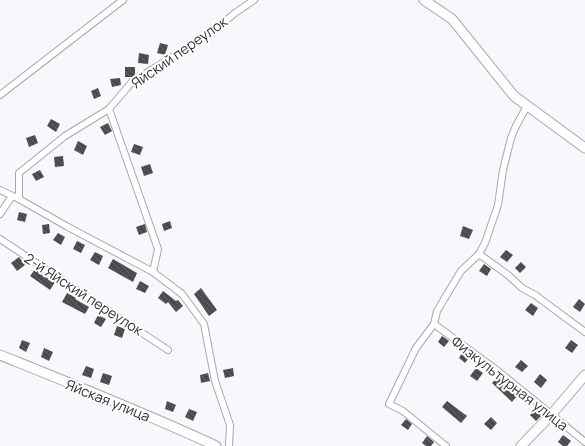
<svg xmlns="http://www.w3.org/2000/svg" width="585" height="446" font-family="Manrope,sans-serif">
<defs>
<pattern id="building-back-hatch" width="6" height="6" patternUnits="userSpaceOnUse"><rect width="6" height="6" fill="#4a4b4d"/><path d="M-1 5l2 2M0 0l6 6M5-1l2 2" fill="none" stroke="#626364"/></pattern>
</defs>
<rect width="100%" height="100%" fill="#f7f8fb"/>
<g fill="url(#building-back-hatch)">
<path d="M160 43 168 45 165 55 157 53Z"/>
<path d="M139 53 149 55 148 64 138 63Z"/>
<path d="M125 67H135V75L132 77H125Z"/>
<path d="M120 78 121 85 112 87 110 79Z"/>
<path d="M98 88 101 96 94 99 91 91Z"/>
<path d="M51 119 60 124 56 132 47 126Z"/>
<path d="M108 123 112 131 105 135 100 127Z"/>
<path d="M35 135 38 143 29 147 26 138Z"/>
<path d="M78 141 87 146 83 155 74 150Z"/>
<path d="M134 144 143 147 140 155 131 152Z"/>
<path d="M63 156 64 166 55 167 54 157Z"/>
<path d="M150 164 153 173 144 176 141 167Z"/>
<path d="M40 170 44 177 36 181 32 174Z"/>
<path d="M19 212 27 214 25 222 17 220Z"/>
<path d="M170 221 172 228 164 231 162 224Z"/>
<path d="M49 224 50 233 43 234 42 225Z"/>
<path d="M145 224 147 232 139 235 136 227Z"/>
<path d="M463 226 473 230 469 239 460 236Z"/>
<path d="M58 233 65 237 61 245 53 240Z"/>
<path d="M77 241 85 245 81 253 73 249Z"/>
<path d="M506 250 513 255 507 262 500 257Z"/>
<path d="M95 252 103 256 99 265 90 260Z"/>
<path d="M19 257 25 265 17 271 11 263Z"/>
<path d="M113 259 137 273 133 282 108 268Z"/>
<path d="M521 262 526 267 520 273 515 268Z"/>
<path d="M484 264 491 269 487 276 479 271Z"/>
<path d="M36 268 43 273 42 275 55 282 50 290 30 276Z"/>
<path d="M140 281 149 286 145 293 136 289Z"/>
<path d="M201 288 217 310 209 316 194 294Z"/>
<path d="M163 291 176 301 178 300 183 306 176 312 168 302 166 304 158 298Z"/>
<path d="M67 293 76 298 75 299 89 307 85 314 62 302Z"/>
<path d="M579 299 585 304 580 312 573 307Z"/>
<path d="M531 303 538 308 533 316 525 310Z"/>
<path d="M98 315 106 319 101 327 94 323Z"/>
<path d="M117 326 125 329 122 338 114 335Z"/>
<path d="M442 336 449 341 444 347 438 342Z"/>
<path d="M22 340 30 343 26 352 19 348Z"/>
<path d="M571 340 578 345 572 353 565 348Z"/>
<path d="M44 348 53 352 49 361 41 357Z"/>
<path d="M463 351 470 356 465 363 459 358Z"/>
<path d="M521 360 528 366 522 372 515 367Z"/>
<path d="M86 366 94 369 91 378 82 375Z"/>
<path d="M233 368 234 376 225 378 223 370Z"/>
<path d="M476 368 483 373 477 381 470 376Z"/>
<path d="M103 373 112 376 109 385 100 382Z"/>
<path d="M208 373 210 381 201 383 200 375Z"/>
<path d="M540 374 547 380 541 388 534 382Z"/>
<path d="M498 377 518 395 512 402 492 383Z"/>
<path d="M167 401 176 405 173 412 165 409Z"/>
<path d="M447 401 467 416 461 423 442 407Z"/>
<path d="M189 409 197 412 193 421 185 417Z"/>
<path d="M536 409 542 415 536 421 530 415Z"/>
<path d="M491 417 497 423 491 430 484 424Z"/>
<path d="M406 419 412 424 408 430 401 425Z"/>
<path d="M563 435 571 441 567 446H563L558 442Z"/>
<path d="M427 436 434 442 431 446H426L422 443Z"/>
</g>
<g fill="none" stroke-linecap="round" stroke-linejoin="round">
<g stroke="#a7a8ab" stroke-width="8">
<g id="street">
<path d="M0 95 123 0"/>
<path d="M0 190 19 199 68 227 153 272 182 294 204 324 215 381 230 425 229 446"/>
<path d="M19 199V173L65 136 109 109"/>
<path d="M0 214 12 196"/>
<path d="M0 239 168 350"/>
<path d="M479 254 508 275 522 288 535 295 585 332"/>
<path d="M153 272 158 249 109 109 132 82 211 33 235 13 254 0"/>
<path d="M434 324 498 371 585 442"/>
<path d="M446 446 403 411 389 404 416 348 434 324 437 311 461 271 479 254 485 243 498 205 503 170 511 138 516 126 527 106"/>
</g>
</g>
<g stroke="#a7a8ab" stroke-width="11">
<g id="secondary">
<path d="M424 0 452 19 514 96 585 148"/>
<path d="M0 355C72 384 145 413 216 446"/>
<path d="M521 446 551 415 585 375"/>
</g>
</g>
<use href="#street" stroke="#fff" stroke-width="6"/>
<use href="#secondary" stroke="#fff" stroke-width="9"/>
</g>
<g text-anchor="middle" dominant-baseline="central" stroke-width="4" stroke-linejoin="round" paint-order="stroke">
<g font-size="14" fill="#2f2f30" stroke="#fff">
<text transform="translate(179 52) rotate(-35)">Яйский переулок</text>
<text transform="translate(84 294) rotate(33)">2-й Яйский переулок</text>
<text transform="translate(510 383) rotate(38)">Физкультурная улица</text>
<text transform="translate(108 400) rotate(22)">Яйская улица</text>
</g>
</g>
</svg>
